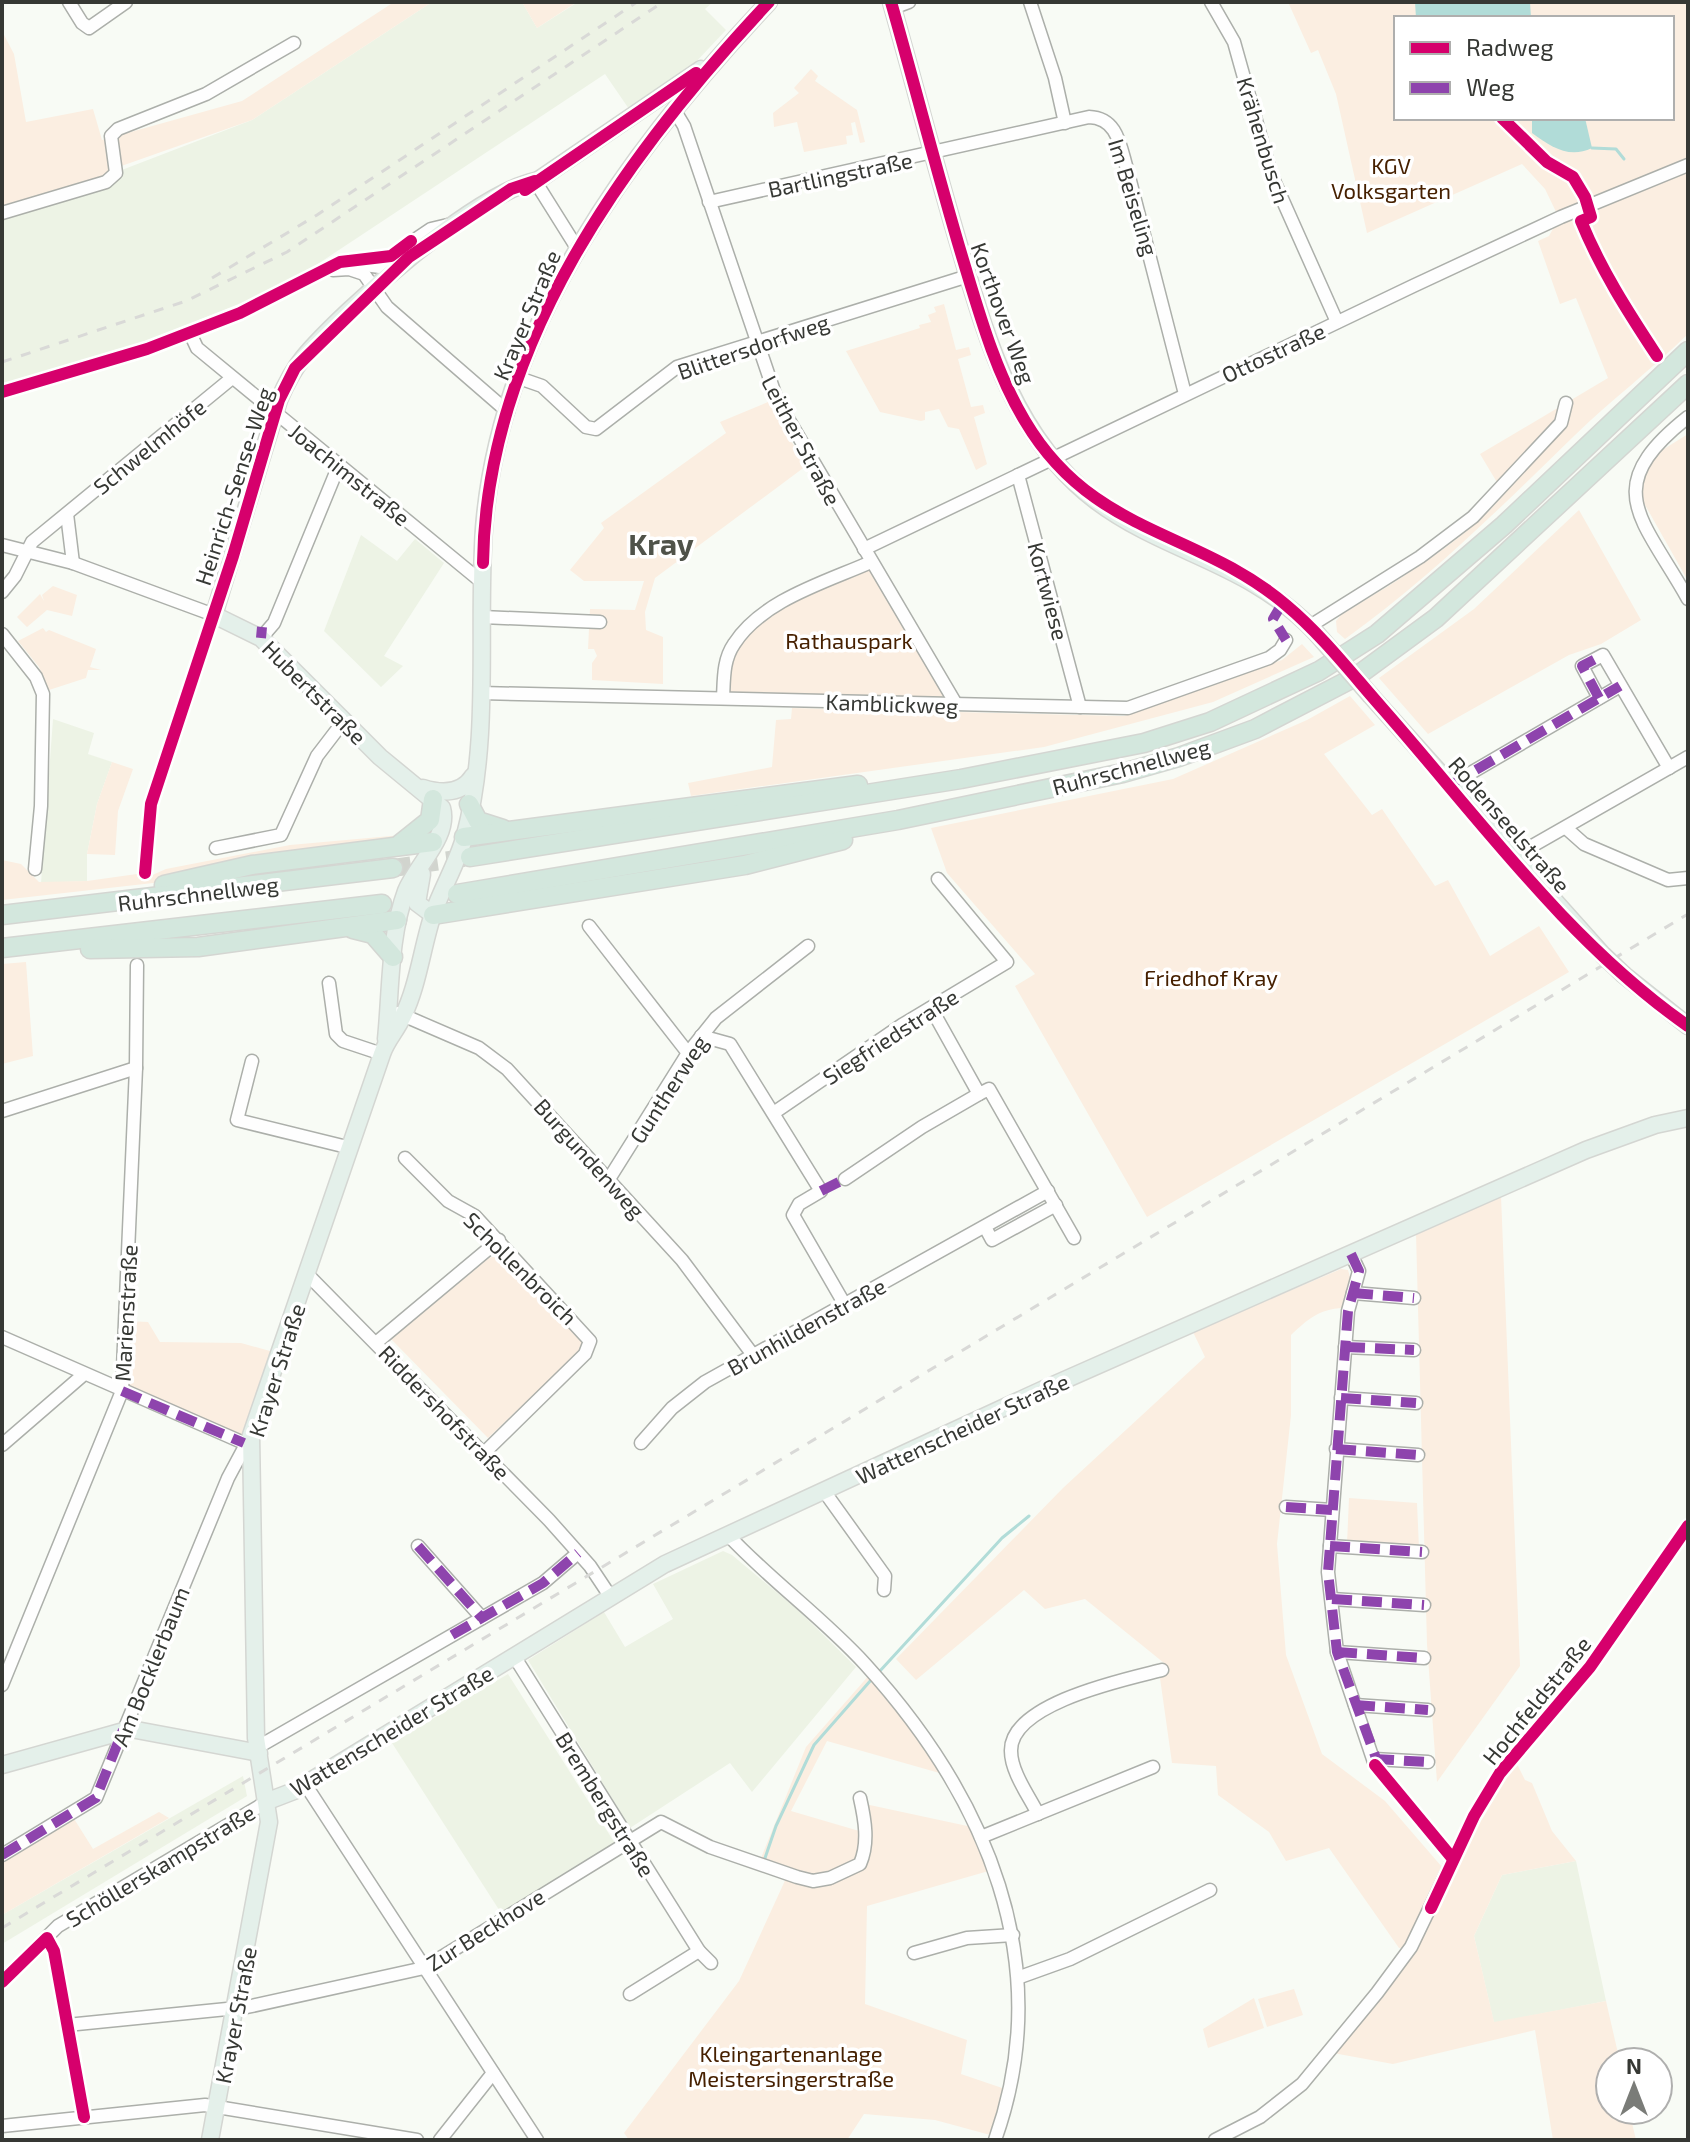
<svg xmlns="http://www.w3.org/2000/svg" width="1690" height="2142" font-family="'Exo 2',sans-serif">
<rect width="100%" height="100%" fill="#f8fbf5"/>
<g fill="#edf3e5">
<path d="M432 2H522L537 28 578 2H713L705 9 726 30 694 64 629 109 605 74 286 285 105 358 2 385V216L252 120Z"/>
<path d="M361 535 397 561 415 539 444 563 384 656 403 666 381 687 324 631Z"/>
<path d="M53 719 94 733 88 754 112 762 97 804 87 854V881L41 883Z"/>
<path d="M723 1551 732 1555 799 1611 856 1667 752 1792 730 1763 630 1828 528 1660 604 1612 625 1647 673 1619 653 1584Z"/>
<path d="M508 1674 616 1845 503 1916 392 1743Z"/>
<path d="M243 1776 247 1796 2 1944V1915Z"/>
<path d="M1576 1861 1606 2001 1494 2023 1474 1936 1502 1875Z"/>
</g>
<g fill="#fbeee1" fill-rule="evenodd">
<path d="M394 2H432L252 120 110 170 101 179 2 207V31L14 54 26 122 93 109 102 140 242 101Z"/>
<path d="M522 2H577L537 28Z"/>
<path d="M1288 2H1688V334C1651 370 1610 401 1574 436 1500 508 1429 579 1345 639L1337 632 1336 621 1341 615C1390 585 1469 539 1504 494L1480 454 1608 378 1576 298 1560 304 1538 241 1549 236 1559 218 1545 189 1522 164 1367 233 1336 94 1318 50 1311 53ZM1396 18H1672V118H1396Z"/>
<path d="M811 69 818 76 815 81 857 110 865 142 860 143 855 122 851 123 853 135 846 136 847 144 804 152 797 122 774 127 773 113 799 93 794 88Z"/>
<path d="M944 304 956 350 969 347 971 355 958 359 971 407 983 405 985 413 974 417 987 464 976 470 959 429 948 427 939 409 925 412V420L921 421 880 412 846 351 920 328 919 325 931 322 928 315 936 312 934 307Z"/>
<path d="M768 402 806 466 655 578 645 612 646 630 663 637V684L592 680V663L597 656 594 649H588L590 609 635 610 644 581H584L570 570 604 528 601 523 726 433 720 422Z"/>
<path d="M1688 434V581L1640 496 1648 459Z"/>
<path d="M1579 510 1641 620 1601 644 1569 655 1428 734 1379 678 1474 609Z"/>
<path d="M872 566 945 695 940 698 728 695C728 678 727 660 737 645 765 602 826 586 872 566Z"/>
<path d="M53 586 77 595 72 616 47 610 27 627 17 617 40 594 44 601 42 595Z"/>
<path d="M43 628 46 632 49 630 96 649 90 667 101 670H88L86 678 49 690 39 667 18 641Z"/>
<path d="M1302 644 1314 657 1213 702 1044 747 691 796 688 783 772 767 776 720 791 719 792 708 1124 716 1282 660Z"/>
<path d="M1350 696 1375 725 1324 754 1372 815 1382 809 1435 886 1448 880 1490 956 1539 926 1569 972 1147 1217 1015 986 1035 974 947 873 931 828 1173 779 1307 720Z"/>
<path d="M112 762 133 769 118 811 115 855 87 854 97 804Z"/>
<path d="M402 835 171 881 2 900V860L21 864 39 882 87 881 144 873 148 877 166 869 290 845Z"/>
<path d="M26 962 33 1056 2 1064V964Z"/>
<path d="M1501 1196 1520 1666 1437 1782 1427 1644 1416 1233Z"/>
<path d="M499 1255 583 1339 580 1351 488 1438 391 1339 489 1258Z"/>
<path d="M1341 1269 1348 1270 1350 1277 1343 1308C1319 1309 1308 1319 1291 1335V1415L1277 1544 1286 1655 1322 1754 1385 1801 1442 1867 1427 1909 1432 1911 1485 1806 1515 1760 1525 1780 1532 1783 1552 1831 1576 1861 1502 1875 1474 1936 1494 2022 1606 2001 1620 2062H1610V2110H1629L1636 2140H1553L1535 2030 1393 2064 1333 2053 1411 1947 1399 1948 1329 1848 1286 1861 1269 1832 1218 1795 1216 1766 1172 1763 1160 1678 1164 1663 1085 1599 1045 1609 1024 1590 916 1680 896 1659 1063 1488 1205 1357 1193 1332Z"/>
<path d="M127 1321 148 1322 160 1342 241 1343 277 1353 244 1442 124 1390Z"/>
<path d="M1349 1498 1417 1503 1419 1548 1347 1544Z"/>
<path d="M871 1673 950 1776 827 1741 791 1811 866 1833 865 1804 972 1827 992 1870 867 1906 865 2004 967 2040 961 2074 1008 2090 994 2136 935 2120 864 2114 847 2140H629L624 2133 739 1981 788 1874 759 1863 806 1747Z"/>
<path d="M159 1812 169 1818 2 1915V1856L71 1814 93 1849Z"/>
<path d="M1294 1989 1303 2015 1267 2027 1258 1999Z"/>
<path d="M1254 1998 1264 2028 1208 2048 1203 2029Z"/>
</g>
<g fill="#b1dcd8">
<path d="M1415 2H1530L1531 18H1416Z"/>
<path d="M1532 118H1585L1592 148C1569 159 1551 147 1532 133Z"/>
</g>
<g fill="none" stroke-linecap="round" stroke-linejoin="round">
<g stroke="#b1dcd8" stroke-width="3">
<path d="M1592 148 1616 149 1624 159"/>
<path d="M879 1672 1002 1538 1029 1516"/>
<path d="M765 1858 776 1826 814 1745 871 1680"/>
</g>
<path stroke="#d1d4ce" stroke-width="18" stroke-dasharray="18 9" stroke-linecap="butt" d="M393 868 470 857"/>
<g stroke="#acafaa" stroke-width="15">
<g id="minor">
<path d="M69 2 82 23 89 28 126 2"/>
<path d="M1030 2 1055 78 1065 123"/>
<path d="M1211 2 1234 42 1271 174 1337 322"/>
<path d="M893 8 909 2"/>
<path d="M675 111 684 126 777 400 956 704"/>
<path d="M535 181 577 248"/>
<path d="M709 202 1089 117C1118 118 1120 146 1127 169L1185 394"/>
<path d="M2 213 106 182 116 173 111 136 118 129 206 94 294 43"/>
<path d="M356 264 396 269"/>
<path d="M333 270 349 269 364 274 387 307 508 412"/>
<path d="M190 333 197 348 483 583"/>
<path d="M519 378 542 386 586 427 596 429 677 367 968 276"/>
<path d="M2 392 147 349 240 313 340 262 391 256 431 229 452 224"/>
<path d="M1688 417C1598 488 1642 517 1688 599"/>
<path d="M1018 475 1080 707"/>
<path d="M67 514 73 563"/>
<path d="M2 545 73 563 214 615 151 804 145 873"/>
<path d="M864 549 1413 286 1561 217 1688 165"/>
<path d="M2 592 15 576 32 542 232 378"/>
<path d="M482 617 600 622"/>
<path d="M1310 626 1420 557 1473 517 1561 423 1566 403"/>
<path d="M2 634 36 677 43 694 41 806 35 869"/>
<path d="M261 638 274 623 339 465"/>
<path d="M481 693 1128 708 1269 658 1280 650 1286 640"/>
<path d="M723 698C724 679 723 660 734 644 762 600 826 582 871 562"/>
<path d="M1599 698 1582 666 1603 655 1669 768"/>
<path d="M1450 785 1620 686"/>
<path d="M1566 828 1584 844 1668 880 1688 878"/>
<path d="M216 848 281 835 317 756 343 722"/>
<path d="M1513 857 1688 757"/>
<path d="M589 926 688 1053"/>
<path d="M329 983 336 1034 343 1041 382 1054"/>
<path d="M931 1008 979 1094 989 1089 1074 1238"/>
<path d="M398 1013 479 1048 507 1069 682 1260 753 1355"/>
<path d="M701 1036 730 1044 821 1191 799 1204 793 1215 845 1305"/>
<path d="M252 1061 237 1120 351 1148"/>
<path d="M2 1111 136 1068"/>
<path d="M775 1112 902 1025 1007 962 938 879"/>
<path d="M405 1158 448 1201 475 1216 590 1341 585 1354 484 1453"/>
<path d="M609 1179 688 1053 716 1018 808 946"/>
<path d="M845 1179 922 1127 979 1094"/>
<path d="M985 1227 992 1240 1056 1205"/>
<path d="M1351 1254 1359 1271 1348 1311 1328 1572 1337 1652 1375 1765"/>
<path d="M308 1275 549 1520 590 1566 610 1596"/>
<path d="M1353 1293 1414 1298"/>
<path d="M2 1337 244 1443"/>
<path d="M377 1342 499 1240"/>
<path d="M1345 1347 1414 1350"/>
<path d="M1341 1398 1416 1403"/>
<path d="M641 1443 672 1408 705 1382 1048 1191"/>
<path d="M2 1445 83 1375"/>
<path d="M1336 1449 1418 1455"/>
<path d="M824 1491 885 1576 884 1590"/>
<path d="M1286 1507 1332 1510"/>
<path d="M728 1535C771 1581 822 1617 865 1664 986 1797 1058 1963 995 2140"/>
<path d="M418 1546 482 1618"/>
<path d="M1330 1546 1422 1552"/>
<path d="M1332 1599 1424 1605"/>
<path d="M1337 1652 1424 1658"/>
<path d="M514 1656 699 1951 711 1963"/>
<path d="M2 1685 122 1391 136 1068 137 965"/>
<path d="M1355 1705 1428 1710"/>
<path d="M258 1747 543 1583 578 1553"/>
<path d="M1374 1759 1428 1762"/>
<path d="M305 1784 537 2140"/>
<path d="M1038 1814C1029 1796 1011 1772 1011 1751 1010 1703 1127 1679 1162 1670"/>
<path d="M981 1837 1153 1767"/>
<path d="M2 1855 96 1798 228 1478 251 1435"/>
<path d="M47 1938 54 1951 84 2117"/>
<path d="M914 1953 967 1938 1013 1935"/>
<path d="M1020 1977 1070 1959 1210 1890"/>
<path d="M2 1982 58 1926 268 1801"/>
<path d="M630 1994 699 1951"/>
<path d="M67 2025 247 2007 424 1968 661 1822 710 1847 797 1877 813 1881 830 1878 860 1864C869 1843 865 1820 860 1798"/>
<path d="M2 2126 205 2105 417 2140"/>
<path d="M440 2140 493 2073"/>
<path d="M1215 2140 1260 2117 1302 2084 1377 1993 1411 1947 1474 1816 1500 1773 1590 1667 1688 1526"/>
</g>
</g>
<g stroke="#d4d6d2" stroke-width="19">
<g id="major">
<path d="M891 2C914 82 934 162 958 242 986 337 1013 437 1095 500 1168 555 1249 561 1317 634"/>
<path d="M528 187 701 69"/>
<path d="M1371 696 1603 955"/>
<path d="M423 788C442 794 462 794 473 776"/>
<path d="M422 874 417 903 433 915"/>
<path d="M1624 975 1688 1026"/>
<path d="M386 1039C391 990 389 937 406 891 416 866 450 836 442 808L380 757 261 638 214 615 279 400C285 386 293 370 303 358 344 309 475 194 535 181"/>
<path d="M2 1765 131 1729 259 1753"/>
<path d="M268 1801 294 1791 665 1564 1044 1389 1586 1150 1655 1125 1688 1118"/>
<path d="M210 2140 269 1822 256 1738 251 1435 382 1054C386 1041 396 1031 402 1018 418 987 422 947 433 914 442 888 458 862 465 835 491 736 477 630 484 528 500 324 633 146 769 2"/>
</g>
</g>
<g stroke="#d4d6d2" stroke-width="21">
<g id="highway">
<path d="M469 804 478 821 503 829"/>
<path d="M464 837 858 785"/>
<path d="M400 844 430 820 433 799"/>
<path d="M470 857 961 779 1144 743 1210 722 1319 671 1377 634 1504 525 1688 351"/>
<path d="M164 885 252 865 433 842"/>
<path d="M457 894 898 820 1123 773 1179 757 1255 729 1357 676 1436 618 1688 384"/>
<path d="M2 915 393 868"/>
<path d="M433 915 745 865 843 840"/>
<path d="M353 929 373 934 393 957"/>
<path d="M2 948 382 904"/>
<path d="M90 949 198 947 397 920"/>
</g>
</g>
<use href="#minor" stroke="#fefefe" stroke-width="12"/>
<use href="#major" stroke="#e4f0ea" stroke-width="16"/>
<use href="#highway" stroke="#d3e7dd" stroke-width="18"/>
<g stroke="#d9d9d7" stroke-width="3" stroke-dasharray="10 10" stroke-linecap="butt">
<path d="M212 278 317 215 637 2"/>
<path d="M2 362 186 301 287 252 663 2"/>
<path d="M2 1928 1688 914"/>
</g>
<g stroke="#d4d6d2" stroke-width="19" stroke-linecap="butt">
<g id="major-bridge">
<path d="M1317 634 1371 696"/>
<path d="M1603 955 1624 975"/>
</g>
</g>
<use href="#major-bridge" stroke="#e4f0ea" stroke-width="16"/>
<g stroke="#8e44ad" stroke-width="10" stroke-dasharray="20 10" stroke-linecap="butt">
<path d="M1283 602 1273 619 1286 640"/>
<path d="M261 638 262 627"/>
<path d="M1599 698 1582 666 1603 655"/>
<path d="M1450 785 1620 686"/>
<path d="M821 1191 845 1179"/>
<path d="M1351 1254 1359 1271 1348 1311 1328 1572 1337 1652 1380 1769"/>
<path d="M1353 1293 1414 1298"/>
<path d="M1345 1347 1414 1350"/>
<path d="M122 1391 244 1443"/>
<path d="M1341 1398 1416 1403"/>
<path d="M1336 1449 1418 1455"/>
<path d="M1286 1507 1332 1510"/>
<path d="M418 1546 482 1618"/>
<path d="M1330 1546 1422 1552"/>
<path d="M1332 1599 1424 1605"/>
<path d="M452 1635 543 1583 578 1553"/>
<path d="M1337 1652 1424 1658"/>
<path d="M1355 1705 1428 1710"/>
<path d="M1374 1759 1428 1762"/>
<path d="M2 1855 96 1798 123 1730"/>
</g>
<g stroke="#fff" stroke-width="17">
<g id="cycleway">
<path d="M891 2C916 89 938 177 964 263 980 316 996 373 1025 421 1093 536 1197 529 1286 605 1323 636 1352 674 1383 709 1479 818 1568 942 1688 1026"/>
<path d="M1502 118 1547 162 1573 177 1585 197 1591 217 1581 221C1601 270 1628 312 1657 356"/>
<path d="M525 190 696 73"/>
<path d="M2 392 147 349 240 313 340 262 391 256 411 241"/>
<path d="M483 563C486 345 626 154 769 2"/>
<path d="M145 873 151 804 233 556 279 400 295 368 409 257 511 189 535 181"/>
<path d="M1375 1765 1453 1859"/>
<path d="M1431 1908 1474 1816 1500 1773 1590 1667 1688 1526"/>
<path d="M2 1982 47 1938 54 1951 84 2117"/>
</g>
</g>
<use href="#cycleway" stroke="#d6006c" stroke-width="12"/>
</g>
<g text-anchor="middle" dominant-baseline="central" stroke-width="7" stroke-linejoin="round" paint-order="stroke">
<g font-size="22" fill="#363834" stroke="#fff">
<text transform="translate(1264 140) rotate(73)">Krähenbusch</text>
<text transform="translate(840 174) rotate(-12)">Bartlingstraße</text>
<text transform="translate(1134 197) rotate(73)">Im Beiseling</text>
<text transform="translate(1004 313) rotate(70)">Korthover Weg</text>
<text transform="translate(526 315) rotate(-67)">Krayer Straße</text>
<text transform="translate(753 346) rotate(-19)">Blittersdorfweg</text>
<text transform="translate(1273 352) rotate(-25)">Ottostraße</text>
<text transform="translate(802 440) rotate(62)">Leither Straße</text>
<text transform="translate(149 446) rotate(-39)">Schwelmhöfe</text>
<text transform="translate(350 474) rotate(39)">Joachimstraße</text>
<text transform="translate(233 486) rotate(-72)">Heinrich-Sense-Weg</text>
<text transform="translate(1049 591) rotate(75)">Kortwiese</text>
<text transform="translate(315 692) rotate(45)">Hubertstraße</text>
<text transform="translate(892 703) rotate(2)">Kamblickweg</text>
<text transform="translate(1131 766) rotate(-15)">Ruhrschnellweg</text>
<text transform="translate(1510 824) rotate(49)">Rodenseelstraße</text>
<text transform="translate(198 893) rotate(-7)">Ruhrschnellweg</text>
<text transform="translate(890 1036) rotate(-33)">Siegfriedstraße</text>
<text transform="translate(668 1089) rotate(-57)">Guntherweg</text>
<text transform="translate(590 1158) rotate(48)">Burgundenweg</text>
<text transform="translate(521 1268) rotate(45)">Schollenbroich</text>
<text transform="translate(125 1313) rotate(-87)">Marienstraße</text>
<text transform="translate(806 1326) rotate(-29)">Brunhildenstraße</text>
<text transform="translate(276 1370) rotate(-72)">Krayer Straße</text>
<text transform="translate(445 1412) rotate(46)">Riddershofstraße</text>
<text transform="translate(962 1428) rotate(-25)">Wattenscheider Straße</text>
<text transform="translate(150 1666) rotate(-68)">Am Bocklerbaum</text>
<text transform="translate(1536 1700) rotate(-51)">Hochfeldstraße</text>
<text transform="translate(391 1730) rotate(-31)">Wattenscheider Straße</text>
<text transform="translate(606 1804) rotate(58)">Brembergstraße</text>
<text transform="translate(160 1865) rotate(-31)">Schöllerskampstraße</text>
<text transform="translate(485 1929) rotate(-32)">Zur Beckhove</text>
<text transform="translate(235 2015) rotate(-79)">Krayer Straße</text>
</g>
<g font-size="22" fill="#462000" stroke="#fff">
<text x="1391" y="165">KGV<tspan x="1391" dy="25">Volksgarten</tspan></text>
<text x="849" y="640">Rathauspark</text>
<text x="1211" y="977">Friedhof Kray</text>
<text x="791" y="2053">Kleingartenanlage<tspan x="791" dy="25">Meistersingerstraße</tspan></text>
</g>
<g font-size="30" font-weight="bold" fill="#4f5249" stroke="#fff">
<text x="661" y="543">Kray</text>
</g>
</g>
<rect width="1690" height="2142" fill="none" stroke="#363834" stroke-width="8"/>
<rect x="1394" y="16" width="280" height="104" fill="#ffffff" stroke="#afafae" stroke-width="2"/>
<rect x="1410" y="42" width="40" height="12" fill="#d6006c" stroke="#afafae" stroke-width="2"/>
<text x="1466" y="56" font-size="24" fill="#363834">Radweg</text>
<rect x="1410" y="82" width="40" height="12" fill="#8e44ad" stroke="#afafae" stroke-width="2"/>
<text x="1466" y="96" font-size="24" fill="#363834">Weg</text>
<g transform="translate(1634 2086)"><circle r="38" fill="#ffffff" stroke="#afafae" stroke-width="2"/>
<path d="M0-6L14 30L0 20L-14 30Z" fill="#7a7c78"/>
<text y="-12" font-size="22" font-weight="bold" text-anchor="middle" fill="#363834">N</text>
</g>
</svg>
